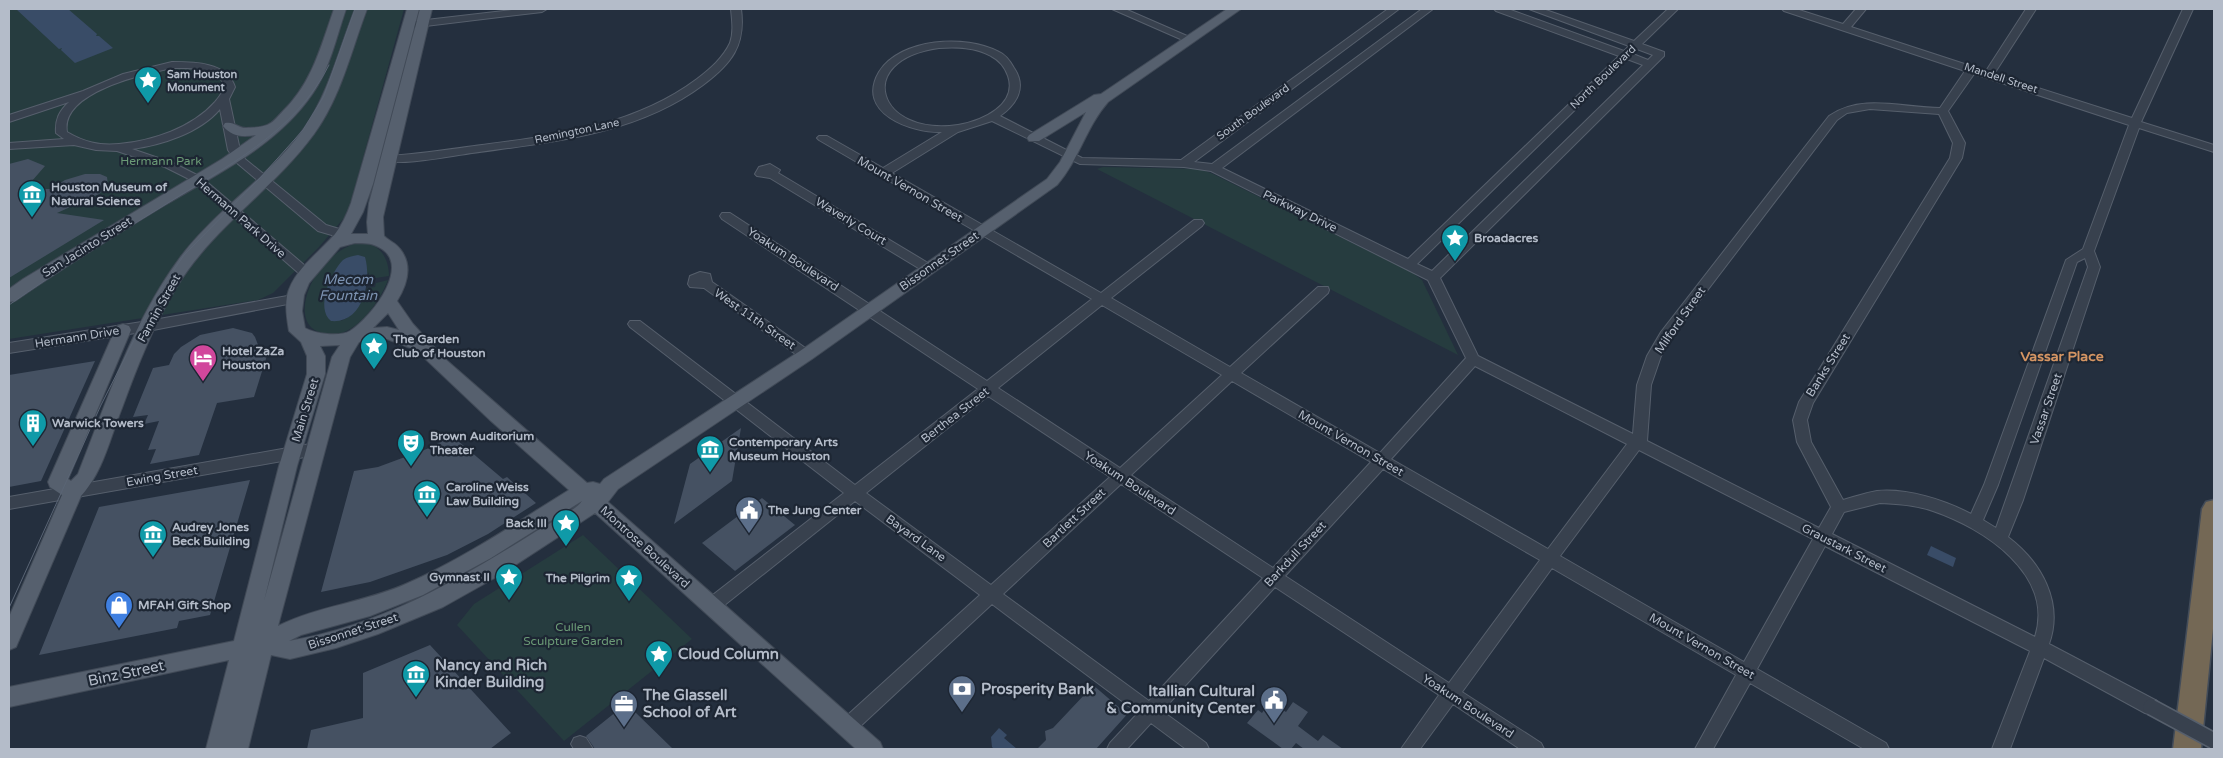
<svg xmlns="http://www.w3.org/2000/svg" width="2223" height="758" font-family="'Varela Round',sans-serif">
<rect width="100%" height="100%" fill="#242f3e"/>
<g fill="#263c3f">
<path d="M9 9H404L349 209 344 218 319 247 273 293 258 300 9 339Z"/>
<path d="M1103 167 1200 169 1211 173 1413 273 1422 280 1458 355 1097 169Z"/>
<path d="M357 243C378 241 389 257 389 276L369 279V272L341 321 350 316 367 288 375 287 376 283 388 280C379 303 354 340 325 334 292 328 306 286 320 270 329 258 342 247 357 243Z"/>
<path d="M583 535 692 639 564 741 457 625 474 604Z"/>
</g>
<g fill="#394c67">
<path d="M16 9H68L97 34 96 36H99L113 48 75 63 61 50 62 48 59 49Z"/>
<path d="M358 255 365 257C372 281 363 324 331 321 315 308 331 272 343 260 347 257 353 256 358 255Z"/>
<path d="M1931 546 1956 558 1953 567 1927 555Z"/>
<path d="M999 728 1007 735 1004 738 1017 749H994L992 747 991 737Z"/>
</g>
<g fill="#455162">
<path d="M28 159 45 166 25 189H51L65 180 85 174H100L107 177 108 185 99 194 57 213 104 220 9 278V164Z"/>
<path d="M233 328 252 333 255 337 260 350 269 349 254 397 217 403 199 455 150 464 156 449 148 450 159 421 144 424 148 415 133 417 153 368 169 365 174 354 181 347 200 335Z"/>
<path d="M95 361 41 481 9 487V375Z"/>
<path d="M741 428 732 481 674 524 690 464Z"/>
<path d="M451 435 503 479 507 477 536 503 488 534 447 555 370 582 321 592 354 471 378 467 432 447Z"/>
<path d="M250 480 210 615 179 621 177 628 39 655 99 507Z"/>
<path d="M762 498 795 525 735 571 702 543Z"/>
<path d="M430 645 511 733 490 749H307L311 730 363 718V673Z"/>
<path d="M1093 685 1122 710H1131L1096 749H1037L1046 740 1045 731 1053 728 1086 693 1088 686Z"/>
<path d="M1293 702 1308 712 1298 726 1318 741 1323 735 1343 749H1304L1296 743 1291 749H1283L1247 723 1258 710 1262 713 1266 707 1272 711 1277 706 1286 712Z"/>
<path d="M627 703 635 712 673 749H595L586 736Z"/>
</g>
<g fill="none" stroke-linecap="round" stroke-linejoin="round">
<g stroke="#565f6c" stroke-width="2">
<g id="minor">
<path d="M520 9H547L542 12 409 28 404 25 409 22Z"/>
<path d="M731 9H741C746 46 731 64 703 85 636 135 551 142 472 153 457 155 391 168 382 159L388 156C420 154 451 149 482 145 558 135 634 126 697 79 710 69 723 58 730 43 734 32 732 20 731 9Z"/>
<path d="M1112 9H1125L1194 39 1193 41H1185Z"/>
<path d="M1388 9H1399L1194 162 1212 164 1422 9H1433L1222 168 1408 259 1619 56 1496 11 1494 9H1508L1624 51 1629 46 1529 9H1543L1634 41 1668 9H1678L1642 44 1664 52V56L1440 278 1478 356 1633 434 1637 385 1647 356 1661 332 1829 116C1862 93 1903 108 1940 108L1965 71 1784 11 1782 9H1796L1843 24 1856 9H1866L1851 27 1986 71 2026 9H2036L1994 74 2132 118 2183 9H2193L2141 122 2214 145V152L2139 128 2094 251 2100 267 2023 500 2008 537C2041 562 2064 602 2049 644L2157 701 2160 707 2157 713 2151 715 2145 713 2044 658 2010 749H1992L2030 651 1825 546 1757 669 1886 743 1889 749H1864L1750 683 1713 749H1695L1736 675 1552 568 1462 692 1541 743 1544 749H1520L1453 704 1420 749H1401L1439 695 1275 587 1162 711 1206 743 1209 749H1186L1151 723 1127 749H1107L1110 743 1138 713 992 604 853 733 847 735 841 733 838 727 841 721 980 595 855 501 717 611 711 613 705 611 703 606 705 601 844 493 630 327 628 324 630 321H640L855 485 978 389 722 219 720 216 722 213H730L987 381 1092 299 819 140 817 138 819 136H827L883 168 942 132C911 133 855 113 879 72 900 38 966 34 999 52 1006 55 1010 61 1014 68 1027 87 1017 104 1000 116L1082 158 1181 160ZM939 48C956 47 975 47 991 56 999 60 1005 67 1008 76 1018 105 982 121 958 125 878 137 852 60 939 48ZM1637 49 1653 55 1648 60 1633 54ZM1627 59 1643 65 1432 271 1417 264ZM1974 74 2129 125 2083 249 2066 260 1984 485 1971 514C1945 500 1907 488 1877 491 1865 493 1854 497 1843 500L1811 442 1807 420 1813 403 1962 158 1965 143 1948 111ZM1870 109 1939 114 1953 143 1950 158 1799 402 1793 420 1797 442 1831 507 1819 528 1647 441 1651 385 1661 356 1671 338 1837 120 1847 113ZM992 121 1080 164 1184 167 1211 171 1428 280 1466 358 1380 453 1241 373 1328 293 1329 290 1328 287H1318L1230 367 1111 298 1202 226 1204 223 1202 220H1194L1101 293 892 173 958 132ZM2085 258 2088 267 1996 528 1983 520 1998 485 2077 262ZM1102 305 1222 375 1120 468 998 388ZM1475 366 1627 444 1548 549 1391 459ZM1232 381 1371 462 1273 568 1131 475ZM988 396 1110 477 991 585 866 493ZM1639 450 1813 539 1744 662 1560 556ZM1383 469 1540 560 1449 683 1285 576ZM1121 484 1263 578 1149 701 1003 594ZM1880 503C1898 504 1916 505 1933 511 1983 528 2055 574 2035 637L1832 534 1844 512Z"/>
<path d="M172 62C194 62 227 62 235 87L229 99 240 150 245 159 326 225 346 231 348 234 342 238 318 231 237 163 228 150 220 109C200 133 161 145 132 149L173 163 201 177 310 270 312 273 310 276H302L193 181 165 167 117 151 96 150 74 145 9 149V143L64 139 56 133C55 120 59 111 69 102L9 122V115L83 91 123 74ZM172 68C186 68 215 67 222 81 226 89 220 96 215 102 192 128 152 141 119 144 99 146 84 142 67 132 60 92 144 74 172 68Z"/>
<path d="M770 164 780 170 778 173 933 266 935 269 933 272H925L770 178 757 176 755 174 759 167Z"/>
<path d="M700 272 710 274 712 282 811 352 813 355 811 358H801L704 288 690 287 688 284 690 276Z"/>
<path d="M293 295 298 296 299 299 298 302 148 331 9 353V343L148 321Z"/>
<path d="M316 443 321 445 323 449 321 453 316 455 9 509V497Z"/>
<path d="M580 736 586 738 593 749H574L571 744 574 738Z"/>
</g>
</g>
<g stroke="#414a57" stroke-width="2">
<g id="major">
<path d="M334 9H346C336 38 330 68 313 93 278 145 217 174 165 205 114 236 64 267 15 301L9 302V289L23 279 222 159 256 135C243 137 232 137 223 126L225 123C234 121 238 128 246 128 252 128 264 127 269 124 274 122 279 115 283 111 312 83 321 46 334 9Z"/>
<path d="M355 9H367C351 51 341 97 314 134 273 190 212 228 176 288 153 326 137 367 122 408 110 438 103 472 81 496L16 647 9 650V617L62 495 50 487 48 482 115 330 117 326 123 324 129 326 131 330 68 479 71 481 78 474C107 401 132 323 179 259 215 210 270 177 305 127 329 92 339 49 355 9Z"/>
<path d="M407 9H419L373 184 363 212 351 234H368L367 222 369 203 420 9H432L383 217 384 236C389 241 396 243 400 249 413 265 407 285 397 301L413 324 444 358 587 483 593 482 600 484 604 479 800 351 1047 179 1060 162 1086 112 1039 141H1029L1027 138 1029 135 1094 95 1101 94 1227 9H1241L1108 102C1086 127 1079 160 1057 185L812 359 618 489 608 502 880 742 883 749H856L595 513 500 575 443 607 378 634 336 648 290 659 271 655 248 749H206L229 660 9 707V687L234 641 279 466 307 374V356L301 342 289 331C287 319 285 308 287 296 293 270 319 253 335 234 342 225 347 214 351 203ZM355 243C360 243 369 243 374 245 417 260 372 317 350 331 340 337 315 334 305 328L302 311 304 295 309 283 340 247ZM388 313 399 330 387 327 373 328ZM387 339 416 350 491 421 569 490C517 522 465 558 408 583 367 602 317 606 278 626L350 357 359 342ZM340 345 332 357 264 601 297 466 325 374V356L320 346ZM582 501C575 511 548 524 535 532 459 580 380 626 289 641L301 635 370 616 423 595 491 558Z"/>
</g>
</g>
<g stroke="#434c59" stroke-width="3">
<path id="highway" d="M2214 500V619L2201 749H2173L2202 509 2206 502Z"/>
</g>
<use href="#minor" fill="#38414e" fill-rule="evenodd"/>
<use href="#major" fill="#56606e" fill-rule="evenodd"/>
<use href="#highway" fill="#746855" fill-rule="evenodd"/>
<g stroke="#5a6575" stroke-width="1">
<path d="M9 305C59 270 111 238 163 206 225 167 295 133 329 65"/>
<path d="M9 608 101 405 157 295 184 255 260 178 303 130 324 96 355 9"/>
</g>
<g stroke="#565f6c" stroke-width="18" stroke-linecap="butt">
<path id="minor-bridge" d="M2151 707 2214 741"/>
</g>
<use href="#minor-bridge" stroke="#38414e" stroke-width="15"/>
</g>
<defs>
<g id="sight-pin" transform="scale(1.4375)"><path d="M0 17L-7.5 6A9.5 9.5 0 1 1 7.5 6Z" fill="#0f9aa8" stroke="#1d2633"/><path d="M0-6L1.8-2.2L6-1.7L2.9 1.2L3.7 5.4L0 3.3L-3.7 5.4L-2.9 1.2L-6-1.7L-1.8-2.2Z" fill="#fff"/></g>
<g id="museum-pin" transform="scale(1.4375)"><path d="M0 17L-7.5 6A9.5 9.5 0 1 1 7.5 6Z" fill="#0f9aa8" stroke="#1d2633"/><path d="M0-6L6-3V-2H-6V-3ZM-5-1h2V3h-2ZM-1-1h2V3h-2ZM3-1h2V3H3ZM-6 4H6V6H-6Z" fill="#fff"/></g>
<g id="hotel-pin" transform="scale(1.4375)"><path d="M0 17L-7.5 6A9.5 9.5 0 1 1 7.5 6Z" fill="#d1479c" stroke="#1d2633"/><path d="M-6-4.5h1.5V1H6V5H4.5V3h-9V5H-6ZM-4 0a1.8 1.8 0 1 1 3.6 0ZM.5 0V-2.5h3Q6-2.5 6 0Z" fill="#fff"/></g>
<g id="building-pin" transform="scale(1.4375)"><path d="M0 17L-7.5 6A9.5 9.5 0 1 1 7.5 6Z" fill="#0f9aa8" stroke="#1d2633"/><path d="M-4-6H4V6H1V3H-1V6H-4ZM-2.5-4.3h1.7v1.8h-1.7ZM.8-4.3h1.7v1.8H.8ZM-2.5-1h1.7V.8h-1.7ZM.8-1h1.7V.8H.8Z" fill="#fff"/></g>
<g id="theatre-pin" transform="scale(1.4375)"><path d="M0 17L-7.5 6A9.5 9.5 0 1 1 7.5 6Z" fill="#0f9aa8" stroke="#1d2633"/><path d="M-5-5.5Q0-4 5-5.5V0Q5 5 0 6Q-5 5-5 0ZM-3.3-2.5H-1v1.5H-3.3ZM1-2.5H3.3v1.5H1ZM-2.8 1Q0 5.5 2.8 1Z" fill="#fff"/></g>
<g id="civic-pin" transform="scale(1.4375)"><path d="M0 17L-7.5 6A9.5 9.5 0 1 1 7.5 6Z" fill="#5c6f8a" stroke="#1d2633"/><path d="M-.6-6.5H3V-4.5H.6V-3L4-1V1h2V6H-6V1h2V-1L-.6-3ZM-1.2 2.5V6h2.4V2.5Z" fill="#fff"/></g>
<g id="shop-pin" transform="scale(1.4375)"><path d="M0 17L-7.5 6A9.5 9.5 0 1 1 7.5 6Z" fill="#3f7fe0" stroke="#1d2633"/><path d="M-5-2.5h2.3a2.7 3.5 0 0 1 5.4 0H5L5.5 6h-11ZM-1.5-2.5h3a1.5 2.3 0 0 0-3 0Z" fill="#fff"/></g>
<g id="bank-pin" transform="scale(1.4375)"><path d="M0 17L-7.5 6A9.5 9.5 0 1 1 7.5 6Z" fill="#5c6f8a" stroke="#1d2633"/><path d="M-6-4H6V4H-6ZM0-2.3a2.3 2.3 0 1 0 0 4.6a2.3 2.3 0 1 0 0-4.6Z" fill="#fff"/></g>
<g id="office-pin" transform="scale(1.4375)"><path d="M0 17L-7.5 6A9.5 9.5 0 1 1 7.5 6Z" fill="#5c6f8a" stroke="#1d2633"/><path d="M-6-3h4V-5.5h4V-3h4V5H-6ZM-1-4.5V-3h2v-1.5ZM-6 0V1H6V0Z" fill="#fff"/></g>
</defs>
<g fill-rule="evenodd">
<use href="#sight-pin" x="148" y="80"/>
<use href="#museum-pin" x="32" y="194"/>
<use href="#sight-pin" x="1455" y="238"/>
<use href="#sight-pin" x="374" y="346"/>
<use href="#hotel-pin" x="203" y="358"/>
<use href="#building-pin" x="33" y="423"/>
<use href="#theatre-pin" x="411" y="443"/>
<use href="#museum-pin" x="710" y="449"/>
<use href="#museum-pin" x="427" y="494"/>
<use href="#civic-pin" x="749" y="510"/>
<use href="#sight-pin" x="566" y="523"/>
<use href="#museum-pin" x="153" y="534"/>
<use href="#sight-pin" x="509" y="577"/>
<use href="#sight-pin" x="629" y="578"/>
<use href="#shop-pin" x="119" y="605"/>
<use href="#sight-pin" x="659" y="654"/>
<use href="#museum-pin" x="416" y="674"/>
<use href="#bank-pin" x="962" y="689"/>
<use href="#civic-pin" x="1274" y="700"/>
<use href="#office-pin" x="624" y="704"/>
</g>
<g text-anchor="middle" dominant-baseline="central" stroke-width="4.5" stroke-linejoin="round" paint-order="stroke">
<g font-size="11" font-weight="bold" fill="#b4bcc9" stroke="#1d2633" text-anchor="start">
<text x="167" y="74">Sam Houston<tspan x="167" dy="13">Monument</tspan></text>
</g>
<g font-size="11" fill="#b4bcc9" stroke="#1d2633">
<text transform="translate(1603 77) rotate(-44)">North Boulevard</text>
<text transform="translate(2001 78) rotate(18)">Mandell Street</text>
<text transform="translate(1253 112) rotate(-36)">South Boulevard</text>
<text transform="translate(577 131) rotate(-12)">Remington Lane</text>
</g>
<g font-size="12" fill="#6b9a76" stroke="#1d2633">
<text x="161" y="161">Hermann Park</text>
<text x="573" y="627">Cullen<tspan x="573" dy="14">Sculpture Garden</tspan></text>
</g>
<g font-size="12" font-weight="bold" fill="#b4bcc9" stroke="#1d2633" text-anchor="start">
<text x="51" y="187">Houston Museum of<tspan x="51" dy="14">Natural Science</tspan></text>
<text x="1474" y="238">Broadacres</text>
<text x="393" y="339">The Garden<tspan x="393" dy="14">Club of Houston</tspan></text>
<text x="222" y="351">Hotel ZaZa<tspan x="222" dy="14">Houston</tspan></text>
<text x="52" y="423">Warwick Towers</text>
<text x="430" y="436">Brown Auditorium<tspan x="430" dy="14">Theater</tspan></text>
<text x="729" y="442">Contemporary Arts<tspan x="729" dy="14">Museum Houston</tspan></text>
<text x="446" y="487">Caroline Weiss<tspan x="446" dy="14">Law Building</tspan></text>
<text x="768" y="510">The Jung Center</text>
<text x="547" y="523" text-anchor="end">Back III</text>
<text x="172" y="527">Audrey Jones<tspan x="172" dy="14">Beck Building</tspan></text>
<text x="490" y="577" text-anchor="end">Gymnast II</text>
<text x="610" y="578" text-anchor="end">The Pilgrim</text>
<text x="138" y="605">MFAH Gift Shop</text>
</g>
<g font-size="12" fill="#b4bcc9" stroke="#1d2633">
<text transform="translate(910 189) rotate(30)">Mount Vernon Street</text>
<text transform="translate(1300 211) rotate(26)">Parkway Drive</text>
<text transform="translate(241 218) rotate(41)">Hermann Park Drive</text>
<text transform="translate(851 221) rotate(31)">Waverly Court</text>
<text transform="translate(87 247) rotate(-32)">San Jacinto Street</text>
<text transform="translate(793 259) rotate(33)">Yoakum Boulevard</text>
<text transform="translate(939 261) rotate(-35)">Bissonnet Street</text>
<text transform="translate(159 308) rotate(-61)">Fannin Street</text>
<text transform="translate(755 319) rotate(35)">West 11th Street</text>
<text transform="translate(1680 320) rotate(-55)">Milford Street</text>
<text transform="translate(77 337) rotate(-9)">Hermann Drive</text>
<text transform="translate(1828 365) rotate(-58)">Banks Street</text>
<text transform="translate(2046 409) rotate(-71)">Vassar Street</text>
<text transform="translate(305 410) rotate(-73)">Main Street</text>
<text transform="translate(955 415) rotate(-38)">Berthea Street</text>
<text transform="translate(1351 443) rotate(30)">Mount Vernon Street</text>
<text transform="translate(162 476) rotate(-10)">Ewing Street</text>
<text transform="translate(1130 483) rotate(33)">Yoakum Boulevard</text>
<text transform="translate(1074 518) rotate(-43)">Bartlett Street</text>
<text transform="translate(916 538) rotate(36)">Bayard Lane</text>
<text transform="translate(645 547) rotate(42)">Montrose Boulevard</text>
<text transform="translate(1844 548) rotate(27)">Graustark Street</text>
<text transform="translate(1295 554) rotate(-47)">Barkdull Street</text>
<text transform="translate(353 631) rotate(-18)">Bissonnet Street</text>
<text transform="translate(1702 646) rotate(30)">Mount Vernon Street</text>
<text transform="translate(1468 706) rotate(33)">Yoakum Boulevard</text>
</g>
<g font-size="14" font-style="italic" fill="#7c92b1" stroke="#1d2633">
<text x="348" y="279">Mecom<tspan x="348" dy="16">Fountain</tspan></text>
</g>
<g font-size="14" font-weight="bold" fill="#d59563" stroke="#1d2633">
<text x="2062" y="356">Vassar Place</text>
</g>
<g font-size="15" font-weight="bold" fill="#b4bcc9" stroke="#1d2633" text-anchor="start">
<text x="678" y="654">Cloud Column</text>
<text x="435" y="665">Nancy and Rich<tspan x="435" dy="17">Kinder Building</tspan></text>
<text x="981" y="689">Prosperity Bank</text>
<text x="1255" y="691" text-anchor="end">Itallian Cultural<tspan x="1255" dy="17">&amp; Community Center</tspan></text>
<text x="643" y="695">The Glassell<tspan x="643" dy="17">School of Art</tspan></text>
</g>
<g font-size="15" fill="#b4bcc9" stroke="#1d2633">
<text transform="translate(126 673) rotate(-12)">Binz Street</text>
</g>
</g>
<rect width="2223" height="758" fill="none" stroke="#b4bcc9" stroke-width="20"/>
</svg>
